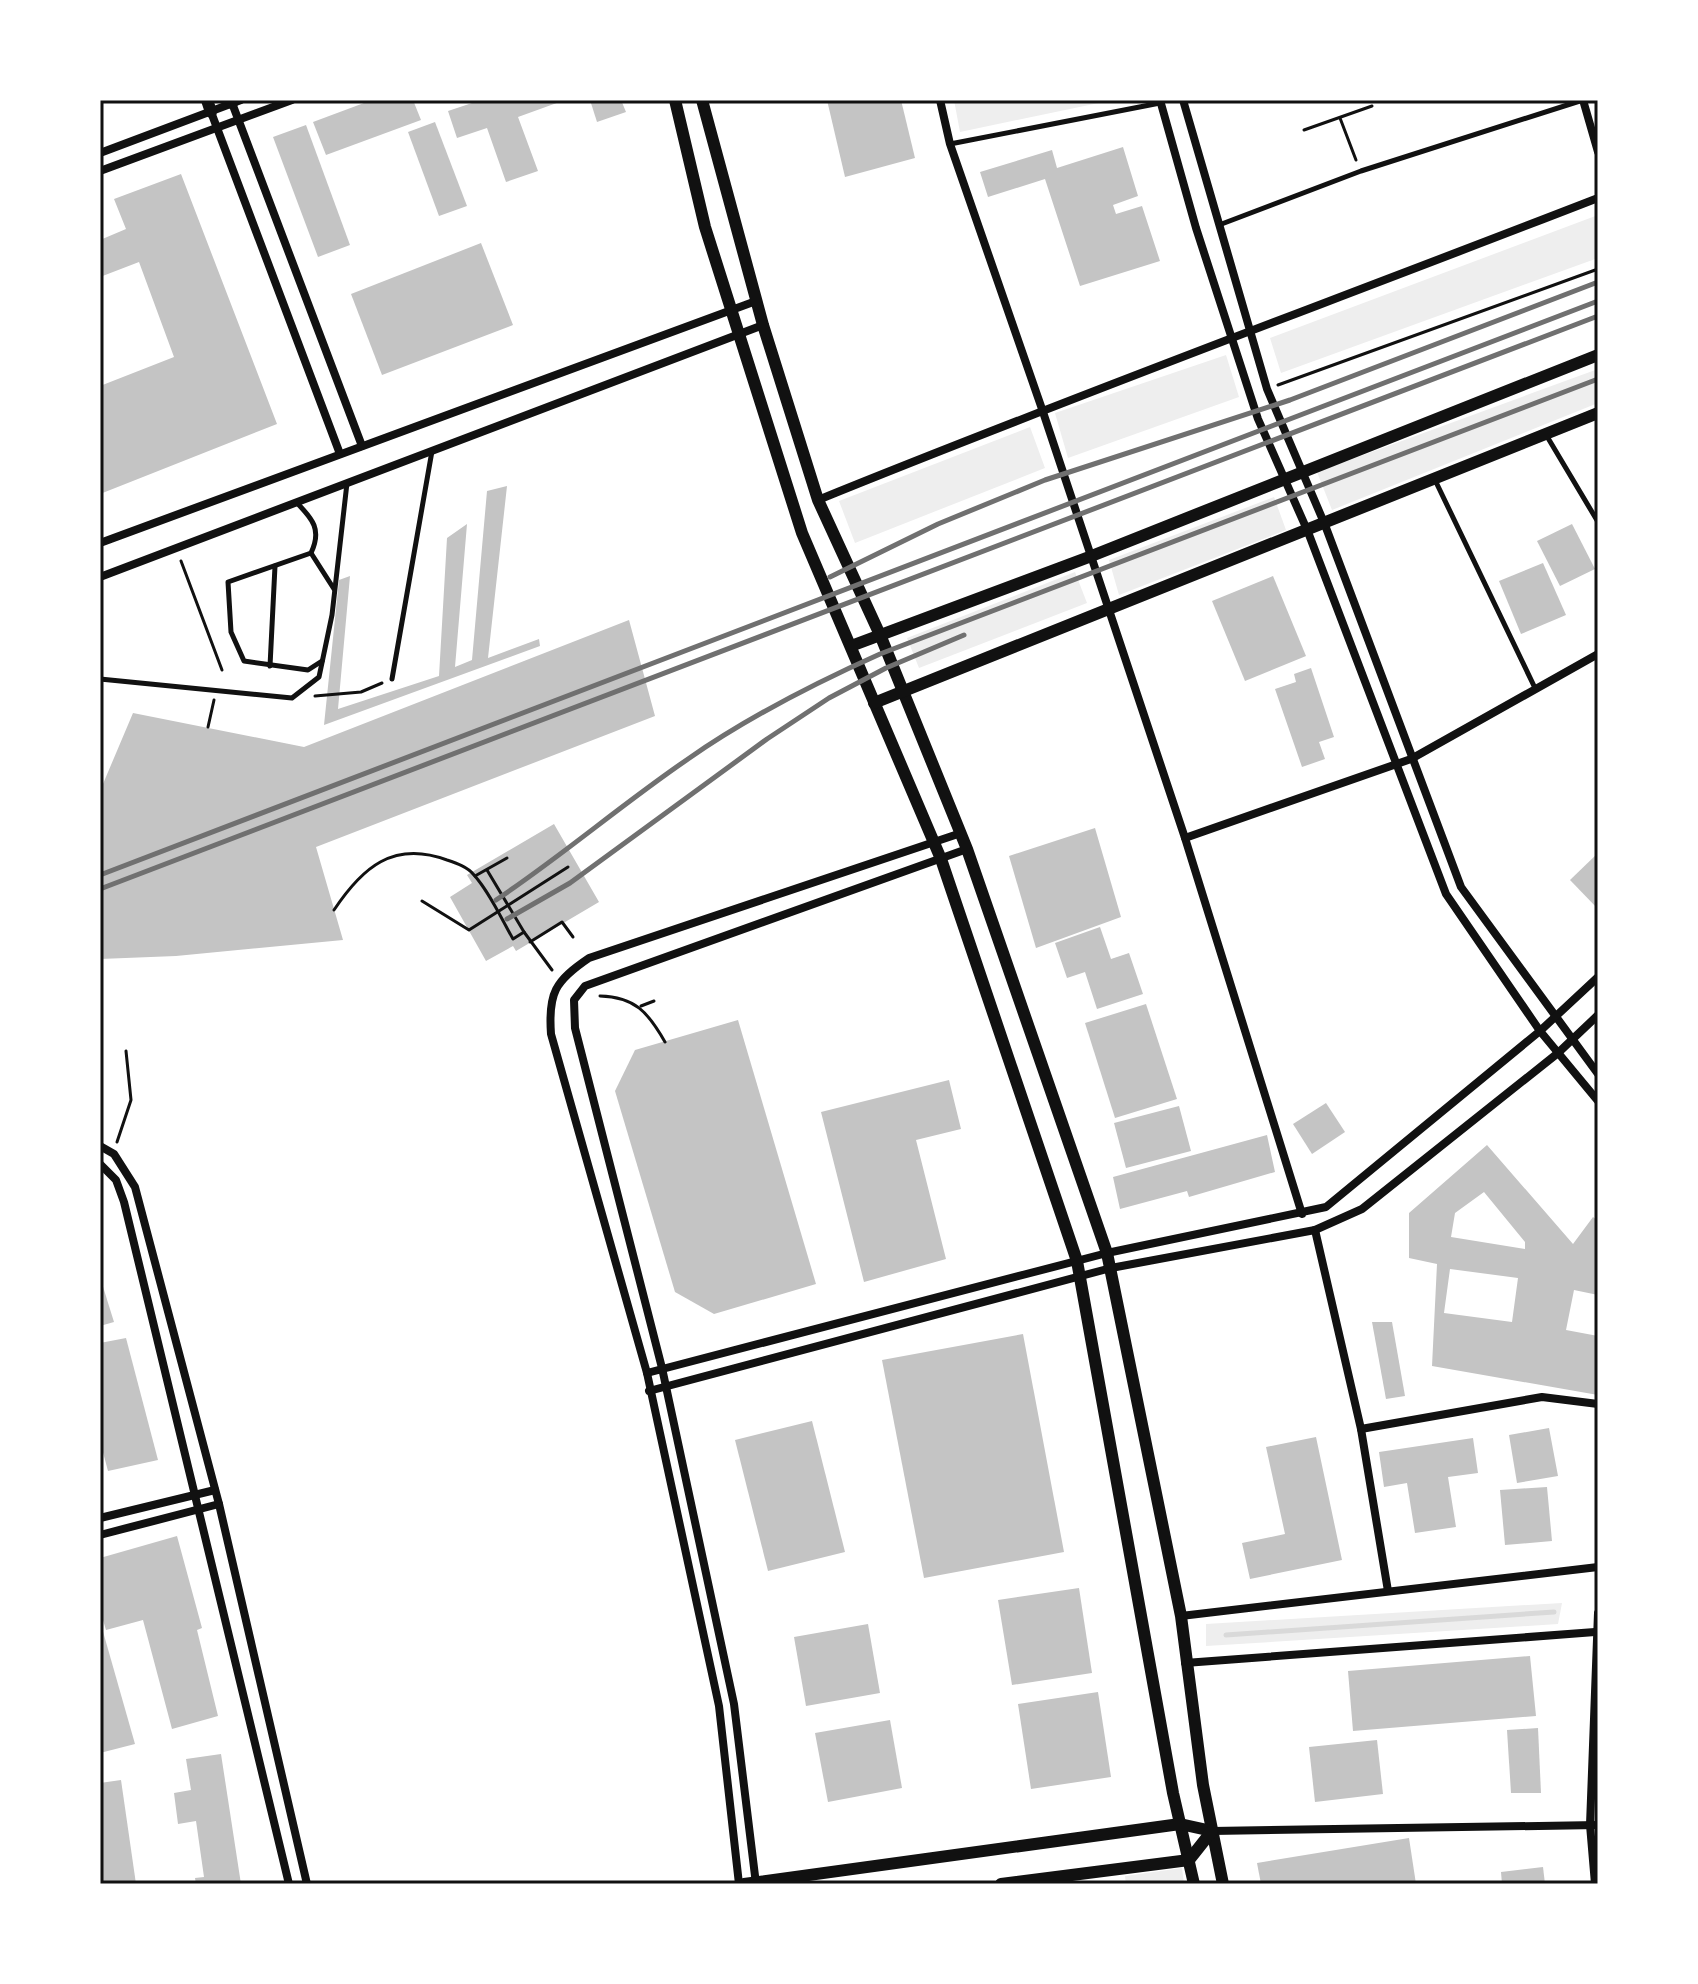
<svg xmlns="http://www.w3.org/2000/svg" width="1698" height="1984" font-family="'Work Sans',sans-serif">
<rect width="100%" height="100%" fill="#fff"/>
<g fill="#eee">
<path d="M954 100H1113L960 132Z"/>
<path d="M1598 215V258L1281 373 1270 338Z"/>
<path d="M1226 355 1239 397 1068 458 1055 413Z"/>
<path d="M1598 369V403L1332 510 1317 472Z"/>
<path d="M1030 427 1045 468 855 543 839 501Z"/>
<path d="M1274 497 1286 530 1119 595 1109 560Z"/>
<path d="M1075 572 1087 603 919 668 907 638Z"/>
<path d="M1562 1603 1558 1624 1206 1646V1624Z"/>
<path d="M1182 1868 1184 1884H1126L1125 1876Z"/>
</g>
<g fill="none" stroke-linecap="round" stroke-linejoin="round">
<path stroke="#d9d9d9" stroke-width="5" d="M1226 1635 1554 1612"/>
</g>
<g fill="#c4c4c4" fill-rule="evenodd">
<path d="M372 100H413L421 120 326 155 313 122Z"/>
<path d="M481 100H565L518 117 538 171 506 182 487 128 457 138 448 111Z"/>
<path d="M590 100H621L626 112 597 122Z"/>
<path d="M827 100H901L915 158 845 177Z"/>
<path d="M435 122 467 206 439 216 408 132Z"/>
<path d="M306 125 350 245 318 257 273 137Z"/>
<path d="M1123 147 1138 196 1113 205 1116 214 1142 206 1160 261 1080 286 1045 179 988 197 980 172 1052 150 1057 168Z"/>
<path d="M181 174 277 424 100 494V386L174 357 139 262 100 277V240L126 229 114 199Z"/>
<path d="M481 243 513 325 382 375 351 294Z"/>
<path d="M507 486 488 658 539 639 540 646 324 725 339 580 350 576 338 709 439 676 447 538 467 524 455 667 472 660 487 491Z"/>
<path d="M1572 524 1595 569 1560 586 1537 541Z"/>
<path d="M1543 563 1566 615 1521 634 1499 581Z"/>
<path d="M1273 576 1306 656 1245 681 1212 601Z"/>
<path d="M629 620 655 716 316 847 343 940 176 956 100 959V791L133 713 304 747Z"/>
<path d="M1311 668 1334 737 1319 742 1325 759 1302 767 1275 689 1296 682 1294 674Z"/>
<path d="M554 824 599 902 516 951 513 946 486 961 450 897 472 883 467 875Z"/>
<path d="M1095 828 1121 917 1036 948 1009 856Z"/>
<path d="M1598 853V909L1570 880Z"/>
<path d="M1100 927 1111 959 1129 953 1143 994 1097 1009 1085 972 1067 978 1055 943Z"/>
<path d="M1146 1004 1177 1099 1115 1118 1085 1023Z"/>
<path d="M738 1020 816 1284 714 1314 675 1292 615 1091 635 1050Z"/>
<path d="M949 1080 961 1129 916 1140 946 1259 864 1282 821 1112Z"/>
<path d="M1326 1103 1345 1132 1312 1154 1293 1124Z"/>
<path d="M1179 1106 1191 1151 1126 1168 1114 1123Z"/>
<path d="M1267 1135 1275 1172 1189 1197 1187 1191 1120 1209 1113 1177Z"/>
<path d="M1487 1145 1573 1244 1593 1217 1598 1221V1295L1574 1290 1566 1330 1598 1336V1395L1432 1366 1437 1264 1409 1258V1213ZM1484 1192 1525 1242V1249L1451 1237 1455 1213ZM1450 1269 1518 1278 1512 1322 1444 1313Z"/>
<path d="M100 1277 114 1322 100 1326Z"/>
<path d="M1372 1322H1392L1405 1396 1386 1399Z"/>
<path d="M1023 1334 1064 1552 924 1578 882 1360Z"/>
<path d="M126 1338 158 1460 108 1471 100 1441V1343Z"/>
<path d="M812 1421 845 1552 768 1571 735 1440Z"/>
<path d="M1549 1428 1558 1476 1517 1483 1509 1435Z"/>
<path d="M1316 1437 1342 1560 1250 1579 1242 1543 1285 1534 1266 1447Z"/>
<path d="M1473 1438 1478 1473 1448 1477 1456 1527 1415 1533 1407 1483 1384 1487 1379 1452Z"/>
<path d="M1547 1487 1552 1541 1505 1545 1500 1490Z"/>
<path d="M177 1536 202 1628 197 1630 218 1716 172 1729 143 1620 106 1630 100 1610V1558Z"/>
<path d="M1079 1588 1092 1673 1012 1685 998 1600Z"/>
<path d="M100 1621 135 1744 100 1753Z"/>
<path d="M868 1624 880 1693 806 1706 794 1637Z"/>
<path d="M1530 1656 1536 1716 1353 1731 1348 1671Z"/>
<path d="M1098 1692 1111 1777 1031 1789 1018 1704Z"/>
<path d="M890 1720 902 1788 828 1802 815 1733Z"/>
<path d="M1538 1728 1541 1793H1511L1507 1730Z"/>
<path d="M1377 1740 1383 1794 1315 1802 1309 1747Z"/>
<path d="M221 1754 241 1884H196L195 1878 204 1877 196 1821 178 1824 174 1793 191 1790 186 1759Z"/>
<path d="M121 1780 136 1884H101L100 1783Z"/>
<path d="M1409 1838 1416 1884H1261L1257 1863Z"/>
<path d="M1543 1867 1545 1884H1502L1501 1872Z"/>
</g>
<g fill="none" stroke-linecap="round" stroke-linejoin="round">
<g stroke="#111" stroke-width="3">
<path d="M1340 118 1356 160"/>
<path d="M1304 130 1372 106"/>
<path d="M1278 385 1598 269"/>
<path d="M181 561 222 670"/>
<path d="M315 696 361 692 382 683"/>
<path d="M208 727 214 700"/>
<path d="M487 870 524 932"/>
<path d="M475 876 507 858"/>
<path d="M422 901 469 930 568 867"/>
<path d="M334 910C362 868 393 840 447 860 456 863 468 867 474 875 490 893 501 918 513 939L524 932 552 970"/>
<path d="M530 942 562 922 573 937"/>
<path d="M600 996C635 997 648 1012 665 1042"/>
<path d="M641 1006 654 1001"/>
<path d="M117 1142 131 1100 126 1051"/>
</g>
<g stroke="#111" stroke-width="5">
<path d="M950 144 1160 103"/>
<path d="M1219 225 1361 171 1583 100"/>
<path d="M1545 433 1598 522"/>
<path d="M1435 480 1535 688"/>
<path d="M296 502C313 519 322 530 311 553L228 582 231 632 244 661 308 670 322 661"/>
<path d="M311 553 334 589"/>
<path d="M270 666 275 566"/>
<path d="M100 679 292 698 319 677 332 615 347 483"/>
<path d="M392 679 432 451"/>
</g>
<g stroke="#111" stroke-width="8">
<path d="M940 100 950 144 1042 409 1185 838 1302 1214"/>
<path d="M1160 100 1196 228 1258 419 1308 532 1446 894 1540 1031 1598 1101"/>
<path d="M1183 100 1267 389 1325 525 1461 887 1598 1074"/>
<path d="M1583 100 1598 152"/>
<path d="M232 103 362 446"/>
<path d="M211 112 340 454"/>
<path d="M100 153 241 100"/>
<path d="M100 171 292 100"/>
<path d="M818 500C1076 395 1338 299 1598 198"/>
<path d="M100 543 756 301"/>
<path d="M100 577 763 325"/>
<path d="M1185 838 1411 759 1598 654"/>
<path d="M100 1146 114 1154 135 1187 219 1504 307 1884"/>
<path d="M100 1164 116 1180 124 1202 289 1884"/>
<path d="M1315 1230 1361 1429 1388 1591"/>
<path d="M647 1373 1107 1253 1326 1207 1540 1031 1598 977"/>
<path d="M649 1391 1111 1268 1315 1230 1362 1209 1558 1053 1598 1015"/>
<path d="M1361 1429 1542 1397 1598 1404"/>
<path d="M100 1518 215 1490"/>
<path d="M100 1535 219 1504"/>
<path d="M1181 1616 1598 1567"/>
<path d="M1185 1663 1595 1632"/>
<path d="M1212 1831 1598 1825"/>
<path d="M739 1884 719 1706 647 1373 551 1034C548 993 555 981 589 958L961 833"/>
<path d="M756 1884 734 1704 662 1368 575 1028 574 1000 585 986 967 849"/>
<path d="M1595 1884 1590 1825 1598 1613"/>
</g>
<g stroke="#111" stroke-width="12">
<path d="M207 100 211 112"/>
<path d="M230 100 232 103"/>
<path d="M675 100 705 227 802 533 941 859 1077 1261 1173 1793 1194 1884"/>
<path d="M702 100 763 325 818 500 881 637 967 849 1107 1253 1181 1616 1203 1785 1223 1884"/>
<path d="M851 646 1089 557 1598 355"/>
<path d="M874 703 1598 413"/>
<path d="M744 1884 1180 1824 1212 1831"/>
<path d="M1001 1884 1189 1860 1212 1831"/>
</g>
<g stroke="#707070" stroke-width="5">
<path d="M830 577 938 524 1045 480 1290 400 1598 282"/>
<path d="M100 875 1598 301"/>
<path d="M100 889 1598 316"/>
<path d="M496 900C562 856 622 804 688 759 748 717 813 684 880 654L1598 379"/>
<path d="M507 919 570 883 767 739 829 698 886 668 964 635"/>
</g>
</g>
<rect width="1698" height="1984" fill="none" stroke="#ffffff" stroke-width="204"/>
<rect x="102" y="102" width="1494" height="1780" fill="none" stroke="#111" stroke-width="3"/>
</svg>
